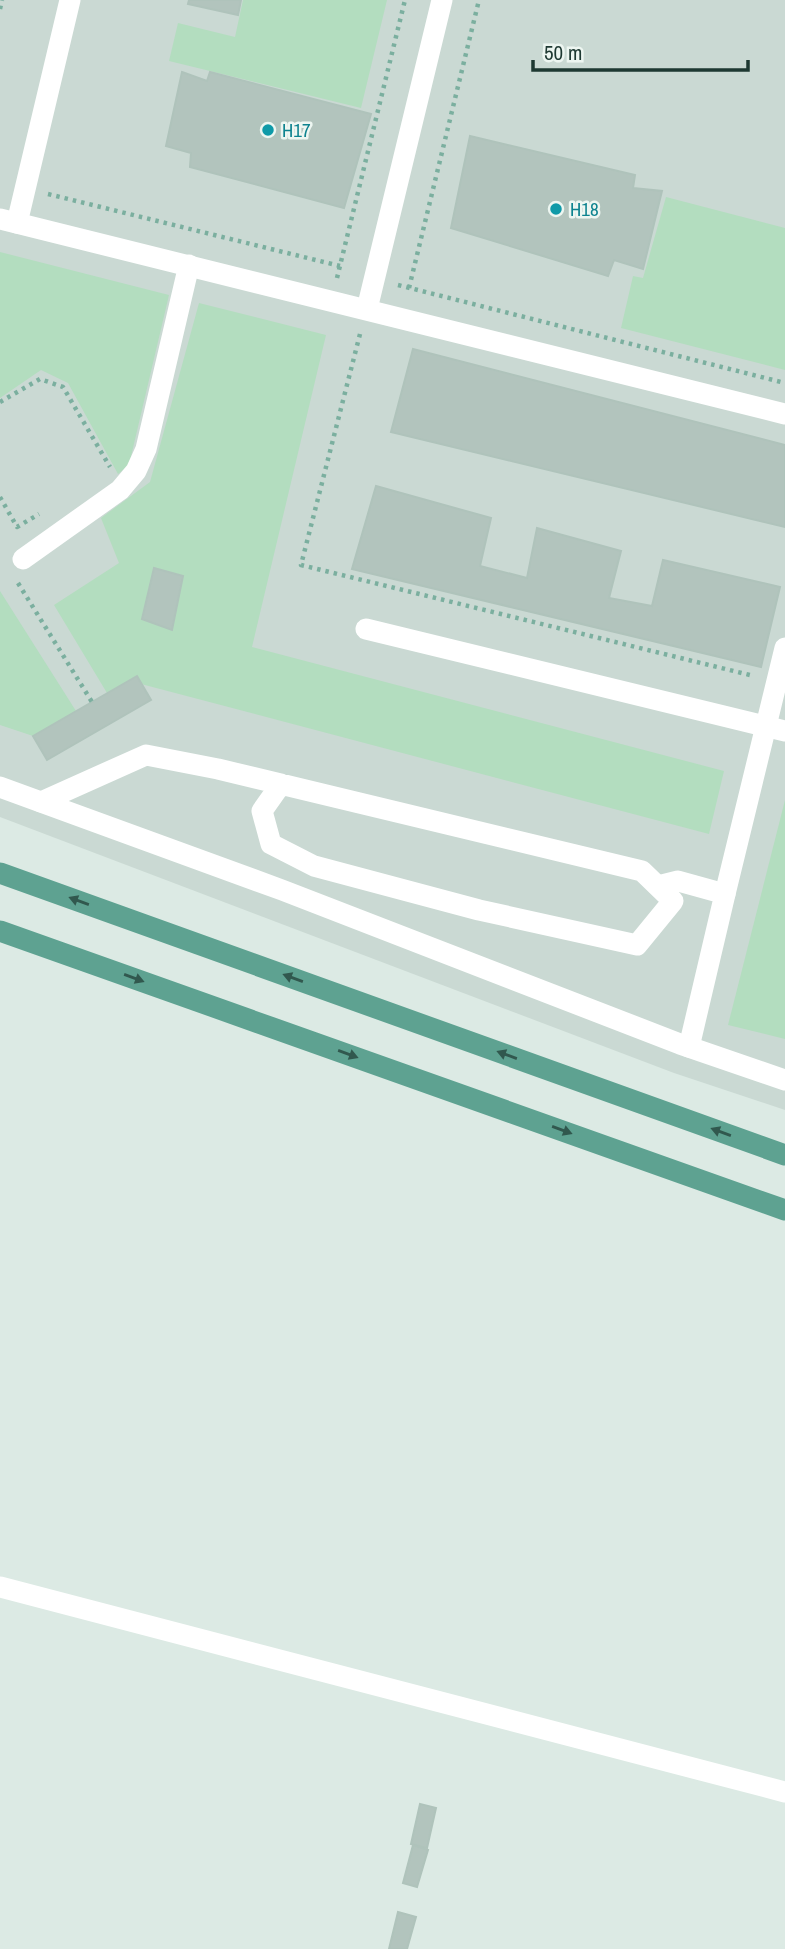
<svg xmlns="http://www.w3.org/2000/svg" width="785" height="1949" font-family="'Archivo Narrow',sans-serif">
<rect width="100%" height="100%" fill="#dceae4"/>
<path fill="#cad9d3" d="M0 0H785V1110L674 1073 0 817Z"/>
<g fill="#b3ddbf">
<path d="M243 0H387L361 108 169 61 178 23 235 37Z"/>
<path d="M666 197 785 228V370L621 328 633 276 643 278Z"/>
<path d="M0 252 169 295 129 465 118 474 68 383 41 370 0 398Z"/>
<path d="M199 303 326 335 252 647 724 771 709 834 141 684 137 676 107 693 54 605 119 563 101 518 150 482Z"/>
<path d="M0 591 76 711 33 736 0 725Z"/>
<path d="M785 800V1039L728 1025Z"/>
</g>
<g fill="#b2c4bd" stroke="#afc3bb" stroke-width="2">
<path d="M189 0H241L238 15 188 4Z"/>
<path d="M182 72 207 81 210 72 371 114 344 208 190 167 191 153 166 146Z"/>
<path d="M470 136 635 175 633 188 662 191 643 269 614 260 608 276 451 228Z"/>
<path d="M413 349 785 445V527L391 432Z"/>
<path d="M376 486 491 518 480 566 527 578 537 528 621 551 609 598 652 606 663 560 780 587 761 667 352 569Z"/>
<path d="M154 568 183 576 172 630 142 619Z"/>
<path d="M137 676 151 700 47 760 33 736Z"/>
<path d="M420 1804 436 1808 427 1848 411 1844Z"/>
<path d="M413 1845 428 1850 417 1887 403 1883Z"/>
<path d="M398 1912 416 1917 407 1949H389Z"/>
</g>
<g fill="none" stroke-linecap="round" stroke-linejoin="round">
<g stroke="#7baf9f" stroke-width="4.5" stroke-dasharray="3.5 5" stroke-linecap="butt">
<path d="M0 9 2 0"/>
<path d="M48 194 340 266"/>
<path d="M337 278 405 0"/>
<path d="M398 285 785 383"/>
<path d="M409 288 479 0"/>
<path d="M360 334 301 565 754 676"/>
<path d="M0 402 40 379 63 387 110 467"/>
<path d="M0 497 17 527 39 514"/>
<path d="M18 583 92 702"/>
</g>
<g stroke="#fff" stroke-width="21">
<path d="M0 219 785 414"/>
<path d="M17 223 70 0"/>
<path d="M367 309 442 0"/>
<path d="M23 559 120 490 136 471 146 449 189 265"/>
<path d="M366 629 785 731"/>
<path d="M0 787 282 890 680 1044 785 1080"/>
<path d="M41 802 146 755 218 769 642 871 673 901 637 945 479 910 314 866 271 844 262 811 281 784"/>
<path d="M658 886 678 881 725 894 689 1047"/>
<path d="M725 894 785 648"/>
<path d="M0 1587 785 1792"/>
</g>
<g stroke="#5ea291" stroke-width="21">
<path d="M0 873 785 1155"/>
<path d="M0 931 785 1210"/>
</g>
</g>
<defs><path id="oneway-solid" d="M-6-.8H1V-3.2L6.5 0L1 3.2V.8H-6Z" transform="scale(1.75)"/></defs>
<g fill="#31584e">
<use href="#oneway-solid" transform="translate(79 901) rotate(-160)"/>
<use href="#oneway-solid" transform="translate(134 978) rotate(20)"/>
<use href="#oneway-solid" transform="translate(293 978) rotate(-160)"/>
<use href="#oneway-solid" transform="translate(348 1054) rotate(20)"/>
<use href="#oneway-solid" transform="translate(507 1055) rotate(-160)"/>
<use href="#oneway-solid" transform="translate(562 1130) rotate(20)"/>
<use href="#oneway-solid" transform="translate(721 1132) rotate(-160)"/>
</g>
<g fill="#0f9aa8" stroke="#edf6f1" stroke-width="2.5">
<circle cx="268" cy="130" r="7"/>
<circle cx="556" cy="209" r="7"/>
</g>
<g text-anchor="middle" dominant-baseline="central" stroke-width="5" stroke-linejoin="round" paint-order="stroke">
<g font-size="19" fill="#0d838f" stroke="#edf6f1" text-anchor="start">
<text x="282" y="130">H17</text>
<text x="570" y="209">H18</text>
</g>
</g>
<path d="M533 60v10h215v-10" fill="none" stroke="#1e3932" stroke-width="3.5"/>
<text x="544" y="60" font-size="21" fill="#1e3932" stroke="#edf6f1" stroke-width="5" paint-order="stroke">50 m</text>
</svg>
